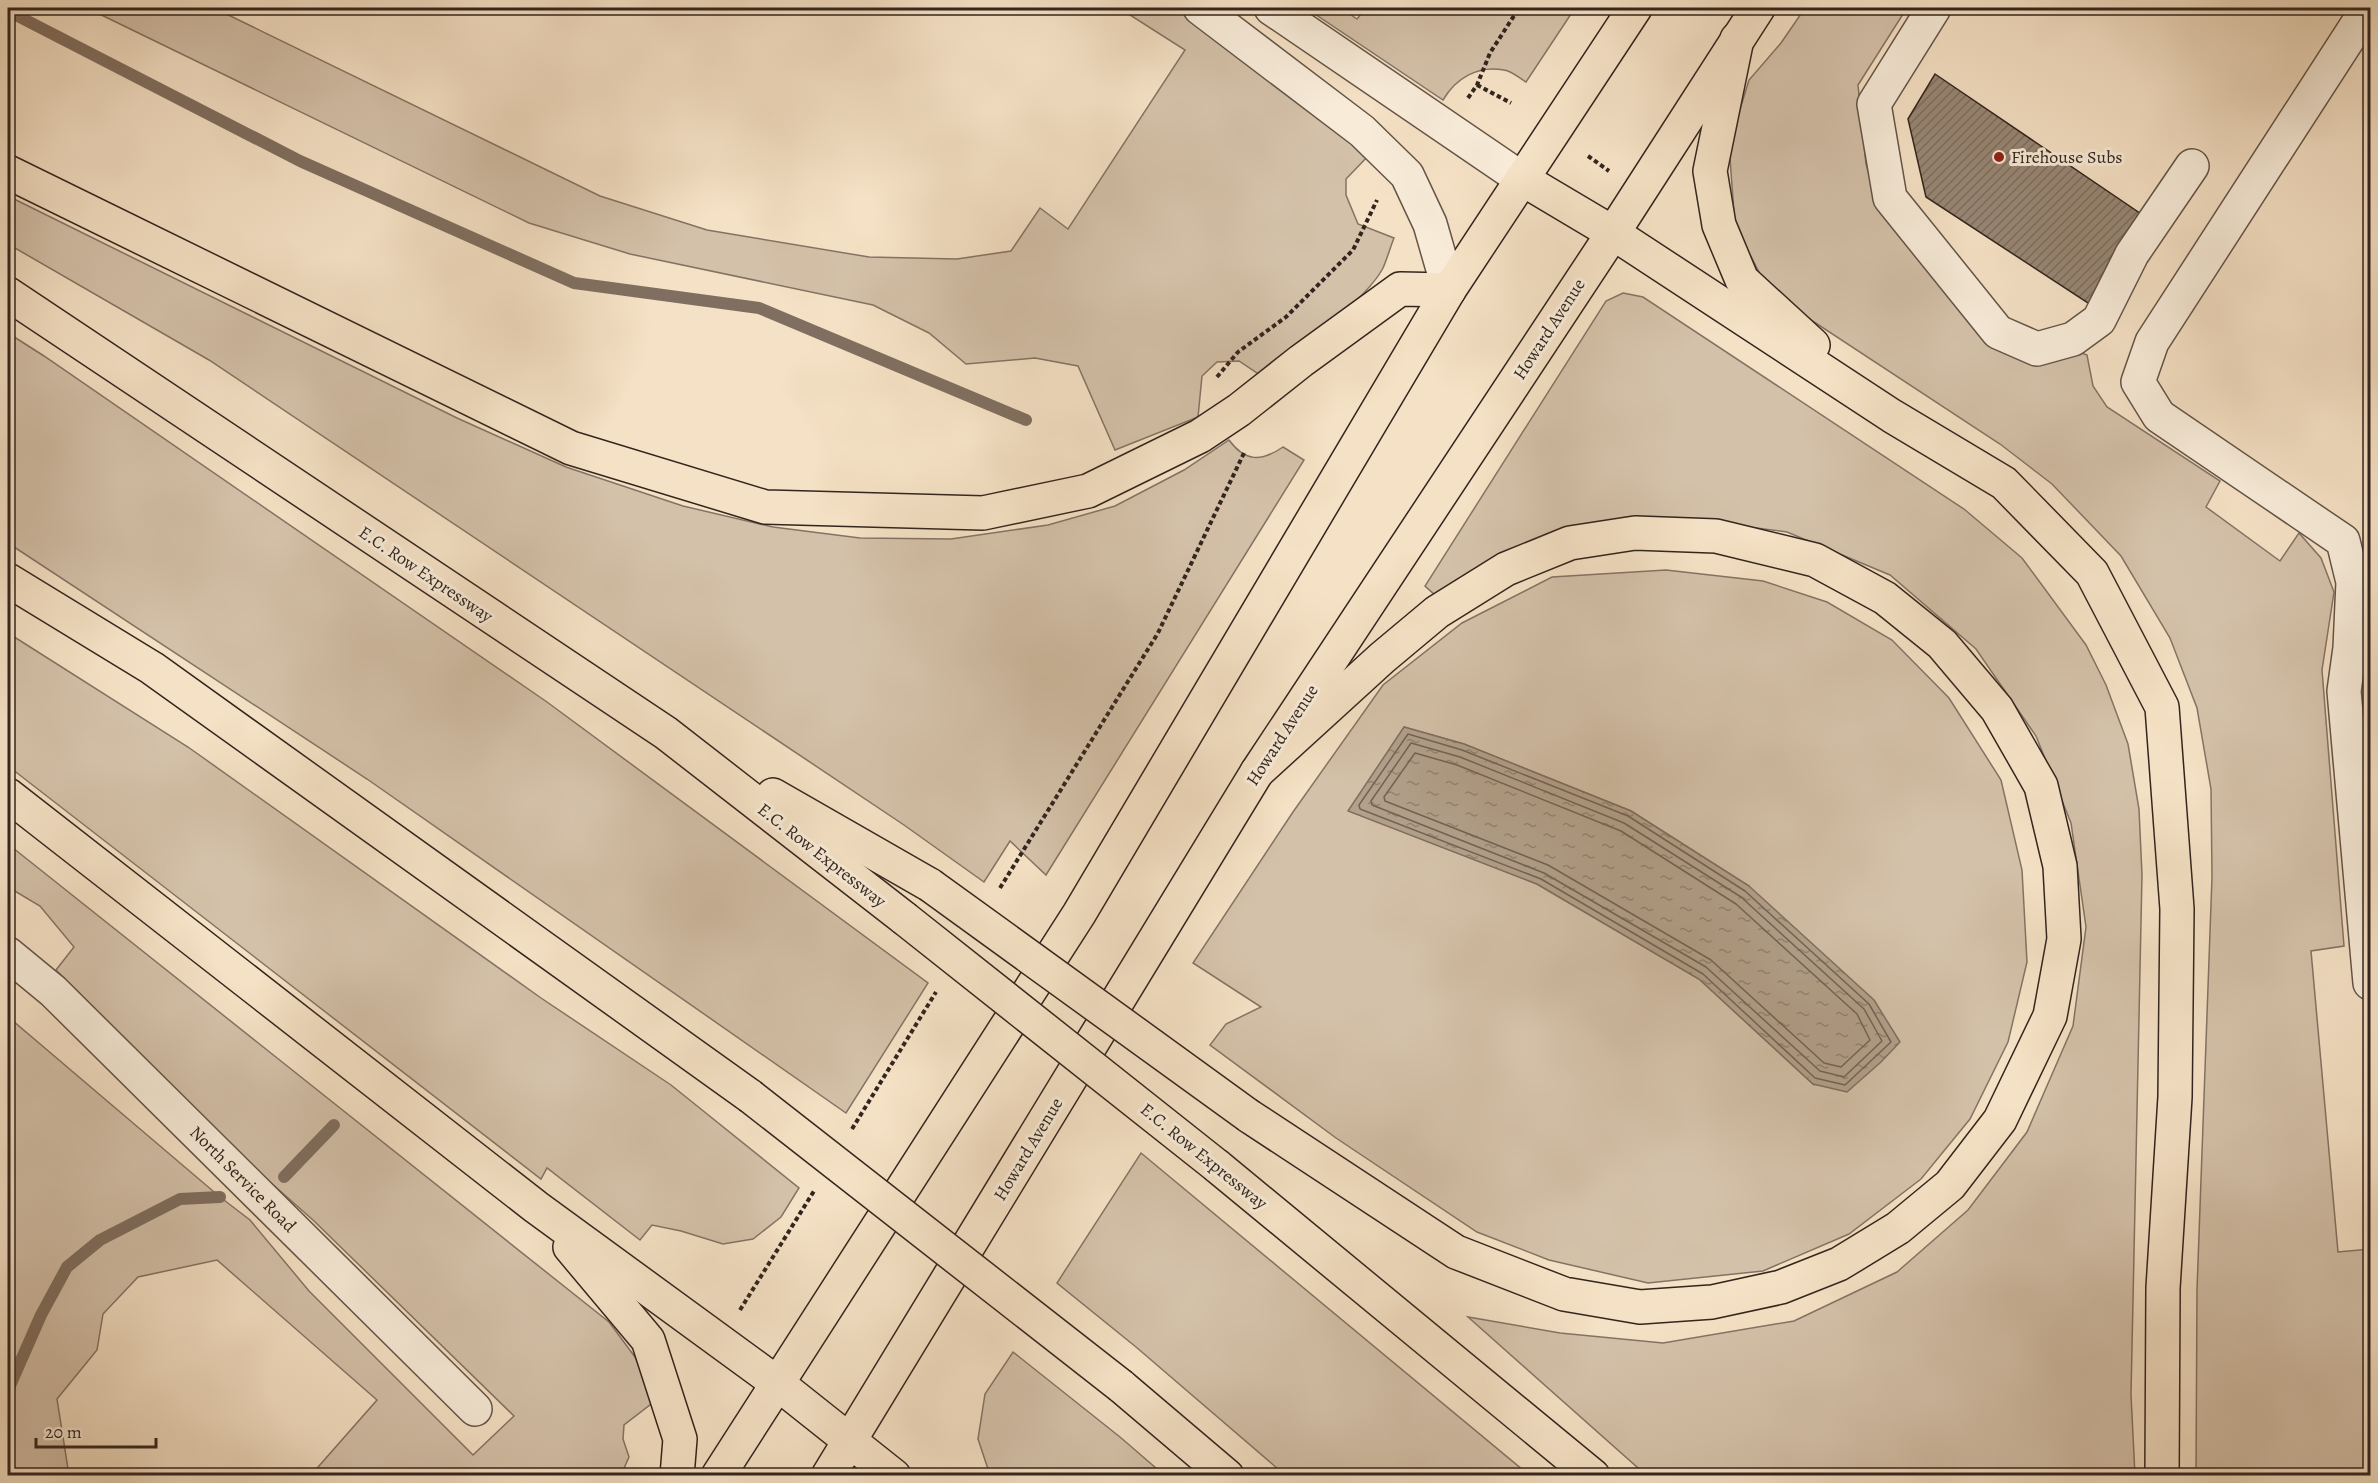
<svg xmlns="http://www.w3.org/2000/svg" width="2378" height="1483" font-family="Alegreya,serif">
<defs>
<pattern id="water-ripples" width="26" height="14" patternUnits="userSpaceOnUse" patternTransform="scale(1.5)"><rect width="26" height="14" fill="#b3a18c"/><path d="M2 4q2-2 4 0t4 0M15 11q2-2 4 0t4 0" fill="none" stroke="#928372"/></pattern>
<pattern id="building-hatch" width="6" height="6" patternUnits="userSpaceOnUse" patternTransform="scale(1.5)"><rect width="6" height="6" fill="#988775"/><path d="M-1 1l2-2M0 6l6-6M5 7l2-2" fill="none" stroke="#7d6e5f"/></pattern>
</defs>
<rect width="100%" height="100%" fill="#f5e1c5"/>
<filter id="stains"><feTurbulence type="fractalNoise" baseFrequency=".00333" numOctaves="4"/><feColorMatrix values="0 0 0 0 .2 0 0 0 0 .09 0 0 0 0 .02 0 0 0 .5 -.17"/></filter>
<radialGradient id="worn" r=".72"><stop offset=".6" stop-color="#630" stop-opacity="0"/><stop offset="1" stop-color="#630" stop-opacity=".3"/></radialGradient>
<g fill="#d4c1a9" stroke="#847364" stroke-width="1.5" fill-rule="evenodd">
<path d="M87 8H214L600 196 707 230 869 257 957 259 1011 251 1040 208 1068 229 1185 50 1119 8H1180L1370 154 1346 179V195L1358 224 1394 238C1390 248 1387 259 1383 268 1369 296 1291 360 1263 377L1239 361 1217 362 1202 376 1198 417 1115 450 1078 366 1035 358 966 364 929 333 873 305 630 254 529 223Z"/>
<path d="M1306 8H1341L1357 19 1366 8H1575L1526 82C1519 78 1512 71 1504 70 1478 65 1456 78 1443 100Z"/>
<path d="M1805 8H1900L1905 11 1858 85 1866 164 1878 202 2023 359C2045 363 2057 365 2077 351L2087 355 2093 386 2107 407 2220 481 2206 507 2280 561 2299 533 2321 558 2334 592 2322 670 2344 946 2311 951 2338 1252 2370 1249V1475H2196L2197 1290 2212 877 2211 789 2197 708 2170 638 2121 556 2052 484 2000 444 1770 293 1735 226 1729 145 1749 80 1781 43Z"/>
<path d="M8 196 457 418 566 467 683 506 773 527 860 538 951 539 1048 525 1115 506 1184 470 1229 440C1245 462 1261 462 1283 447L1304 460 1046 875 1010 841 984 882 904 825 209 360 8 244Z"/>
<path d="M1623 293 1643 297 1964 509 2022 558 2086 645 2106 685 2128 744 2139 809 2142 875 2131 1395 2135 1475H1646L1468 1317 1560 1333 1663 1343 1794 1321 1897 1272 1968 1210 2027 1132 2073 1026 2086 927 2071 823 2036 736 1976 649 1890 575 1787 532 1679 518 1570 531 1435 595 1425 586 1606 301Z"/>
<path d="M8 333 44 356 547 702 928 983 846 1113 367 779 8 543Z"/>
<path d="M1666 570 1763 581 1827 602 1892 640 1949 698 2001 780 2022 870 2027 962 2008 1042 1970 1119 1921 1179 1849 1234 1763 1271 1648 1283 1549 1260 1477 1232 1336 1138 1210 1045 1226 1024 1261 1007 1193 963 1293 812 1383 685 1462 623 1552 577ZM1404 727 1464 744 1631 811 1749 886 1813 1084 1699 979 1537 884 1349 811Z"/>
<path d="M8 633 188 747 541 998 671 1085 799 1188 781 1217 753 1239 723 1244 681 1231 652 1225 640 1240 547 1168 541 1179 8 766Z"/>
<path d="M8 844 609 1322 635 1357 655 1401 624 1425 623 1439 629 1457 621 1475H311L377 1400 217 1260 138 1277 103 1314 97 1350 57 1399 69 1475H8V1021H13L220 1197 250 1220 309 1291 473 1455 514 1416 313 1220 237 1153 56 970 74 947 40 906 8 887Z"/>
<path d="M1141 1153 1529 1475H1285L1136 1347 1057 1283Z"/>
<path d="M1013 1352 1120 1437 1164 1475H990L978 1439 985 1394Z"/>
</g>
<path fill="url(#water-ripples)" stroke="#806f60" stroke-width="1.5" d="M1404 727 1464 744 1631 811 1749 886 1874 1000 1900 1042 1881 1062 1847 1092 1813 1084 1699 979 1537 884 1348 811Z"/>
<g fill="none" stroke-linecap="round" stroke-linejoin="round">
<g stroke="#736355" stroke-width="1.5">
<path d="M1408 734 1462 750 1628 816 1745 891 1869 1004 1891 1042 1845 1085 1815 1078 1703 974 1541 879 1360 809 1359 805Z"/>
<path d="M1411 743 1460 757 1624 823 1741 897 1864 1009 1882 1041 1844 1077 1820 1071 1706 967 1544 873 1372 805 1371 801Z"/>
<path d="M1415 753 1457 765 1621 831 1736 904 1857 1014 1870 1040 1841 1067 1824 1063 1711 960 1548 865 1385 801 1384 797Z"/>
</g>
<g stroke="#806f60" stroke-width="12">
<path d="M8 11 300 161 574 283 759 308 1026 420"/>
<path d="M284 1177 334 1125"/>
<path d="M8 1390 41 1315 67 1267 100 1240 180 1199 220 1197"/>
</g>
</g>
<path fill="url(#building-hatch)" stroke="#33251e" stroke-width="1.5" d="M1935 74 2147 218 2091 305 1926 197 1908 119Z"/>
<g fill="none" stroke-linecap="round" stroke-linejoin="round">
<g stroke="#645448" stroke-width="36">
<g id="minor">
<path d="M1200 8 1362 131 1407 175 1430 224 1449 290"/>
<path d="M1271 8 1522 179"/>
<path d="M1934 8 1874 104 1890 198 1998 332 2037 349 2073 339 2099 320 2132 254 2192 166"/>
<path d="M2368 8 2152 342 2138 382 2159 416 2343 541 2353 582 2350 648 2344 691 2370 983"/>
<path d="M8 954 53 991 475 1409"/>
</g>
</g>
<g stroke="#33251e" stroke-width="36">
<g id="major">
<path d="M718 1476 1079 914 1449 290 1635 8"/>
<path d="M828 1476 1257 772 1613 233 1758 8"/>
</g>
</g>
<g stroke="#33251e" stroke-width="36">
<g id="highway">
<path d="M1737 39 1710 171 1719 225 1742 280 1813 345"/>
<path d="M8 172 571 448 765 507 983 513 1088 491 1200 436 1239 410 1301 361 1400 289 1449 290"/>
<path d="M1522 179 1613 233 1892 416 2004 483 2092 573 2162 707 2177 909 2175 1097 2163 1288 2162 1476"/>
<path d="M8 294 666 733 904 918"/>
<path d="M8 580 152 668 750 1096"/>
<path d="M8 795 536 1207 777 1383 894 1476"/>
<path d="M773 795 930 885"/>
<path d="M1249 1116 1456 1252 1564 1294 1640 1307 1712 1302 1781 1287 1839 1264 1898 1228 1950 1185 2000 1120 2050 1016 2064 939 2060 866 2041 786 1997 709 1942 644 1885 598 1815 560 1716 536 1635 533 1570 543 1506 569 1437 612 1382 658 1257 772"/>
<path d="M1217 1166 1593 1476"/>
<path d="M570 1247 648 1340 680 1439 677 1476"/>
<path d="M1121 1386 1227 1476"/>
</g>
</g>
<g stroke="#33251e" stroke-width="4" stroke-dasharray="4.5 3" stroke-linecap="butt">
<path d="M1477 85 1511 103"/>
<path d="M1468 98 1477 85 1490 53 1519 8"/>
<path d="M1588 156 1609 171"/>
<path d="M1217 377 1238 352 1286 317 1353 250 1377 200"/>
<path d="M1000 888 1158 633 1244 453"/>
<path d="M852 1129 936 992"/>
<path d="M740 1310 814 1191"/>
</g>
<use href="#minor" stroke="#f8ecd9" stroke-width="33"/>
<use href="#major" stroke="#f5e1c5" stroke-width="33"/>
<use href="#highway" stroke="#f5e1c5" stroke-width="33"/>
<g stroke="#33251e" stroke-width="36" stroke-linecap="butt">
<g id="highway-bridge">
<path d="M930 885 1249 1116"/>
<path d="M904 918 1217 1166"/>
<path d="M750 1096 1121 1386"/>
</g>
</g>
<use href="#highway-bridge" stroke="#f5e1c5" stroke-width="33"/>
</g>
<circle fill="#8f2418" stroke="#f8ecd9" stroke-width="2" cx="1999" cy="157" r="6"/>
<g text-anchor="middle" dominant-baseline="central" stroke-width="6" stroke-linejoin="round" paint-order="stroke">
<g font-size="18" fill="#33251e" stroke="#f8ecd9" text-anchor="start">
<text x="2011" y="157">Firehouse Subs</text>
</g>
<g font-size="18" fill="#33251e" stroke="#f8ecd9">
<text transform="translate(1549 329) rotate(-57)">Howard Avenue</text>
<text transform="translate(426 574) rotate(34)">E.C. Row Expressway</text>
<text transform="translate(1282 735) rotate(-57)">Howard Avenue</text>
<text transform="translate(822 855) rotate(38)">E.C. Row Expressway</text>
<text transform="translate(1028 1149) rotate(-59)">Howard Avenue</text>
<text transform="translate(1204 1156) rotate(39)">E.C. Row Expressway</text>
<text transform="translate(243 1179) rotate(45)">North Service Road</text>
</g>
</g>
<rect width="2378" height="1483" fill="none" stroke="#f5e1c5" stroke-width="30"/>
<rect x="9" y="9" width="2360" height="1465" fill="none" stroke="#33251e" stroke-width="3"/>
<rect x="15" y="15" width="2348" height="1453" fill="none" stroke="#33251e" stroke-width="1.5"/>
<path d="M36 1438v9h120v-9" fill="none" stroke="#33251e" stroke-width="3"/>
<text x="45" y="1438" font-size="18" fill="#33251e" stroke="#f8ecd9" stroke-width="4.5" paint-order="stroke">20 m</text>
<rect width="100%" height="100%" filter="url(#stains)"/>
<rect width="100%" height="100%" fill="url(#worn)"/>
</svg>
